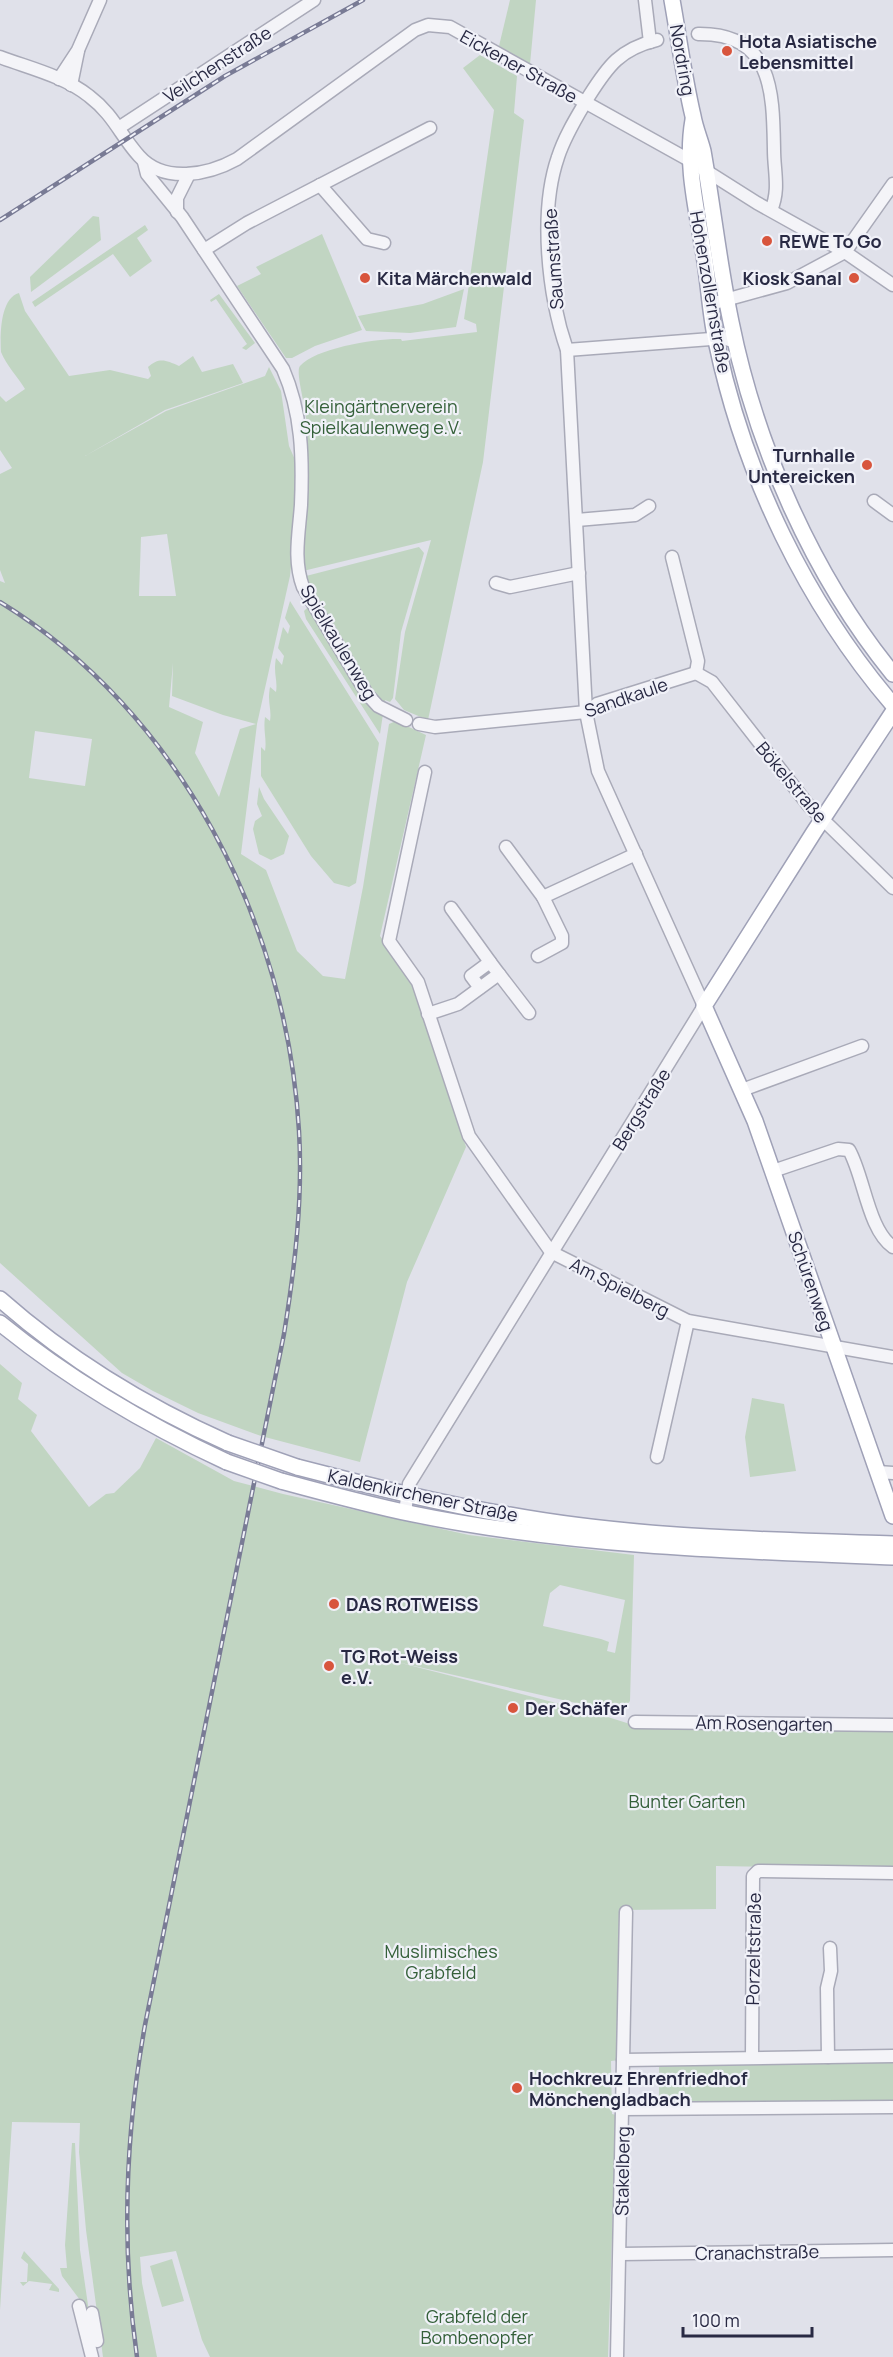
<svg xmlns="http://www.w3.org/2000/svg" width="893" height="2357" font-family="Manrope,sans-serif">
<rect width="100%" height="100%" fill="#e0e1ea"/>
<g fill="#c1d5c2" fill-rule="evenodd">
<path d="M510 0H536L530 64 499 46Z"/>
<path d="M480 55 517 76 514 113 524 120 483 462 428 720 404 710 395 699 405 632 431 540 303 571C304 521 308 469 306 419 306 407 295 372 300 366 315 348 378 338 401 339L402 341 477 332 476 324 464 319 494 110 463 68Z"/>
<path d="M93 216 99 217 101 240 31 292 30 277Z"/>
<path d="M145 225 148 230 137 238 152 261 130 277 113 254 35 307 32 302Z"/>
<path d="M322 234 362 330 315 346 292 358H286L237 286 261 274 256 267Z"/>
<path d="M464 289 456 327 410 333 366 331 358 316 423 304Z"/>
<path d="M19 293 25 311 69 376 110 370 148 379 151 376 148 367C159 357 166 360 179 366L193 356 202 372 233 364 243 383 165 410 85 456 166 411 265 376 269 367 281 391 289 446 296 462V519L290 576 257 724 241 854 266 870 297 951 323 976 345 979 363 887 389 724 396 721 426 735 380 936 411 979 466 1147 407 1282 360 1462 261 1436 198 1413 153 1391 122 1373 0 1263V581L5 583 0 570V474L12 468 0 450V396L6 402 25 389C18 377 6 365 1 352 0 336 0 298 19 293ZM167 534 176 596H139L141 537ZM173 663 172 696 223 715 256 724 240 729 219 797 195 753 203 722 169 707ZM35 731 92 739 85 786 29 778Z"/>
<path d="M219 294 255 343 246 350 242 348 247 344 216 299 211 302 210 300Z"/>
<path d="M419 547 424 553 401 632 393 698 390 702 385 700 387 709 380 704 309 591 306 576Z"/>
<path d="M300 593 383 714 380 734 306 619 304 611 308 607Z"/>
<path d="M290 601 379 743 356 883 349 887 334 883 311 856 261 776V747L265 751C267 739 263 731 265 717L270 721C272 709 267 703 270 687L276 692C278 680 273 674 276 658L282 665 284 656 278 648 283 627 288 634 290 626 285 618Z"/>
<path d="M259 787 264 799 289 836 284 854 271 860 259 854 253 829 255 821 262 816 257 804Z"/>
<path d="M0 1364 22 1383 18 1399 37 1415 31 1431 89 1507 106 1494 114 1493 140 1468 156 1438 234 1481 283 1494 469 1535 634 1555 630 1701 620 1713 397 1662 595 1713 646 1729 893 1731V1869L716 1866V1909L621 1910 619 2060 611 2061 612 2114 616 2115 608 2357H210L202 2340 176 2251 140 2257 142 2283 157 2357H103L86 2230 79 2152 80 2123 12 2122 0 2310ZM560 1585 625 1600 615 1653 607 1651 609 1642 601 1639 543 1626 550 1593Z"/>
<path d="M752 1398 784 1404 796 1471 750 1477 745 1437Z"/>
<path d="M893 2062V2103L659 2107V2063Z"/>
<path d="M72 2143H75L80 2250 89 2312 62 2276 60 2268H67L65 2245Z"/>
<path d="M24 2251 59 2289V2292L49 2290 52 2284 29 2281 23 2286 20 2282H27L28 2264 21 2258Z"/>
<path d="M172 2259 184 2301 162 2307 150 2266Z"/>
</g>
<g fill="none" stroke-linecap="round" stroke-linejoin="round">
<g stroke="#a9aab8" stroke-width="15">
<g id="minor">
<path d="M645 0 650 42"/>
<path d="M698 34C773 33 773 92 774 150 774 171 780 190 771 210"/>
<path d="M0 57C29 68 64 76 89 96 114 115 120 135 139 156 164 184 208 175 237 159L415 30 428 25 450 27 689 160 757 203 845 252 893 285"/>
<path d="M59 79 78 50 100 0"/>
<path d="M71 85 78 51"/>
<path d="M120 127 314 0"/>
<path d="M144 162 147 174 182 217 283 369C302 413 303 457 301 505 299 533 293 560 303 587L367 694 378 706 406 720"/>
<path d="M320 185 367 239 384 243"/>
<path d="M177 212V198L189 174"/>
<path d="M204 250 247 223 430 128"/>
<path d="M718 302 787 283 845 252 893 184"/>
<path d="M567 350 724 338 735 342"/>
<path d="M874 501 893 515"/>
<path d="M577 520 635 515 649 506"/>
<path d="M672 557 698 661 696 673"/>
<path d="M496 583 510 587 579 573"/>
<path d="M696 673 712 682 809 806 893 888"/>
<path d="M419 724 435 727 586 712 597 704 696 673"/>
<path d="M425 772 389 941 418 982 469 1136 551 1252 688 1321 893 1357"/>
<path d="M506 847 543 897 562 936V943L538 956"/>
<path d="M543 897 636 854"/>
<path d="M451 908 490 962"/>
<path d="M499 974 529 1013"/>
<path d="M428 1014 458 1004 499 974 490 962 471 976 480 988"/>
<path d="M742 1090 862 1046"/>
<path d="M773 1171 838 1149 849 1150C864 1176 868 1230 893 1247"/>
<path d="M657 1457 688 1321"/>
<path d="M878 1472 893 1473"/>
<path d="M405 1512 409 1484 704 1006 598 771 586 712 567 350C548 295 539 212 558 157 565 135 578 115 589 96 608 66 620 49 657 40"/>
<path d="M635 1722 893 1725"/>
<path d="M752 2057 753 1876 758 1871 893 1873"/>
<path d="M828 2057 827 1988 831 1971 830 1948"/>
<path d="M623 2060 893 2056"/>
<path d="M623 2109 893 2107"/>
<path d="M621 2254 893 2250"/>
<path d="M79 2306 92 2357"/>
<path d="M92 2313 97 2341"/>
<path d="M617 2357 626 1912"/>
</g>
</g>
<g stroke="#9fa1b7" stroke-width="18">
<g id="major">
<path d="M672 0C679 39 684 78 693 116 695 128 700 139 703 151 713 208 719 265 731 322 756 446 813 576 893 674"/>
<path d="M693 120C685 165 697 210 704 255 709 284 710 316 717 345 745 476 806 603 893 705"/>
<path d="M893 712 814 832 704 1006 755 1121 893 1516"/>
<path d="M0 1299C69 1360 145 1406 228 1443"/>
<path d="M0 1323C70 1380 145 1424 227 1462"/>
<path d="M297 1467C367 1485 437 1503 509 1515 635 1538 765 1540 893 1544"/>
<path d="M281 1481C325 1493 369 1505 413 1514 570 1546 733 1551 893 1557"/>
</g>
</g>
<use href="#minor" stroke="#f4f4f8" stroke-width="12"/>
<use href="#major" stroke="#fff" stroke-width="15"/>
<g stroke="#797b95" stroke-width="4.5">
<g id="rail">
<path d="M0 220 225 76 363 0"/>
<path d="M0 602C180 712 287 923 299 1131 303 1199 295 1266 284 1334L145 2025C125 2136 121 2245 137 2357"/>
</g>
</g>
<use href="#rail" stroke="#f0f1f8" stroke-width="2" stroke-dasharray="7" stroke-linecap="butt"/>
<g stroke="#9fa1b7" stroke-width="18" stroke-linecap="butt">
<g id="major-bridge">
<path d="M228 1443 297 1467"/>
<path d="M227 1462 281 1481"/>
</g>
</g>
<use href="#major-bridge" stroke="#fff" stroke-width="15"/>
</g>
<g fill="#d8553d" stroke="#f0f1f8" stroke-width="2">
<circle cx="727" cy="51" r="6"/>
<circle cx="767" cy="241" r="6"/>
<circle cx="365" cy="278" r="6"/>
<circle cx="854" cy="278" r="6"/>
<circle cx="867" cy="465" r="6"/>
<circle cx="334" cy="1604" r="6"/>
<circle cx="329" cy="1666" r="6"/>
<circle cx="513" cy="1708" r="6"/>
<circle cx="517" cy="2088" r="6"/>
</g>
<g text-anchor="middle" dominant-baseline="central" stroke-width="4.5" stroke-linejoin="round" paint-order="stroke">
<g font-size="18" font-weight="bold" fill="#282943" stroke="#f0f1f8" text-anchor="start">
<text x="739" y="41">Hota Asiatische<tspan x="739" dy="21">Lebensmittel</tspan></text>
<text x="779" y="241">REWE To Go</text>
<text x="377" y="278">Kita Märchenwald</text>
<text x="842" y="278" text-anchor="end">Kiosk Sanal</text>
<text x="855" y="455" text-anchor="end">Turnhalle<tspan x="855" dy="21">Untereicken</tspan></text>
<text x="346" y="1604">DAS ROTWEISS</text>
<text x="341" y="1656">TG Rot-Weiss<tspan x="341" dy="21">e.V.</tspan></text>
<text x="525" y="1708">Der Schäfer</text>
<text x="529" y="2078">Hochkreuz Ehrenfriedhof<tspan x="529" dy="21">Mönchengladbach</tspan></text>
</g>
<g font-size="18" fill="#282943" stroke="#f0f1f8">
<text transform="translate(683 60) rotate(80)">Nordring</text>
<text transform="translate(217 64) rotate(-33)">Veilchenstraße</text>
<text transform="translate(519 66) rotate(29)">Eickener Straße</text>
<text transform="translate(553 259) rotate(-94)">Saumstraße</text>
<text transform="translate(711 292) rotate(80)">Hohenzollernstraße</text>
<text transform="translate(339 642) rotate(59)">Spielkaulenweg</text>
<text transform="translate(626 697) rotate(-19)">Sandkaule</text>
<text transform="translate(792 782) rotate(50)">Bökelstraße</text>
<text transform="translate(641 1109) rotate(-58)">Bergstraße</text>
<text transform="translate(811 1281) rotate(71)">Schürenweg</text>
<text transform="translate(620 1287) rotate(27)">Am Spielberg</text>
<text transform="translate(423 1495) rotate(12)">Kaldenkirchener Straße</text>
<text transform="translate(764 1723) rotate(1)">Am Rosengarten</text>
<text transform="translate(753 1949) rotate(-89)">Porzeltstraße</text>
<text transform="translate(622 2171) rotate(-89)">Stakelberg</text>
<text transform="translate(757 2252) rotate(-1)">Cranachstraße</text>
</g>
<g font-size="18" fill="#346039" stroke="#f0f1f8">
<text x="381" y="406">Kleingärtnerverein<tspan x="381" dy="21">Spielkaulenweg e.V.</tspan></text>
<text x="687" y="1801">Bunter Garten</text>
<text x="441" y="1951">Muslimisches<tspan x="441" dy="21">Grabfeld</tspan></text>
<text x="477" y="2316">Grabfeld der<tspan x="477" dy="21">Bombenopfer</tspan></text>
</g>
</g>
<path d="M683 2327v9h129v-9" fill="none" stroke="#282943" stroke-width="3"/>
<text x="692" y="2327" font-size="18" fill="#282943" stroke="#f0f1f8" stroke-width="4.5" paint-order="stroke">100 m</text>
</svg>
